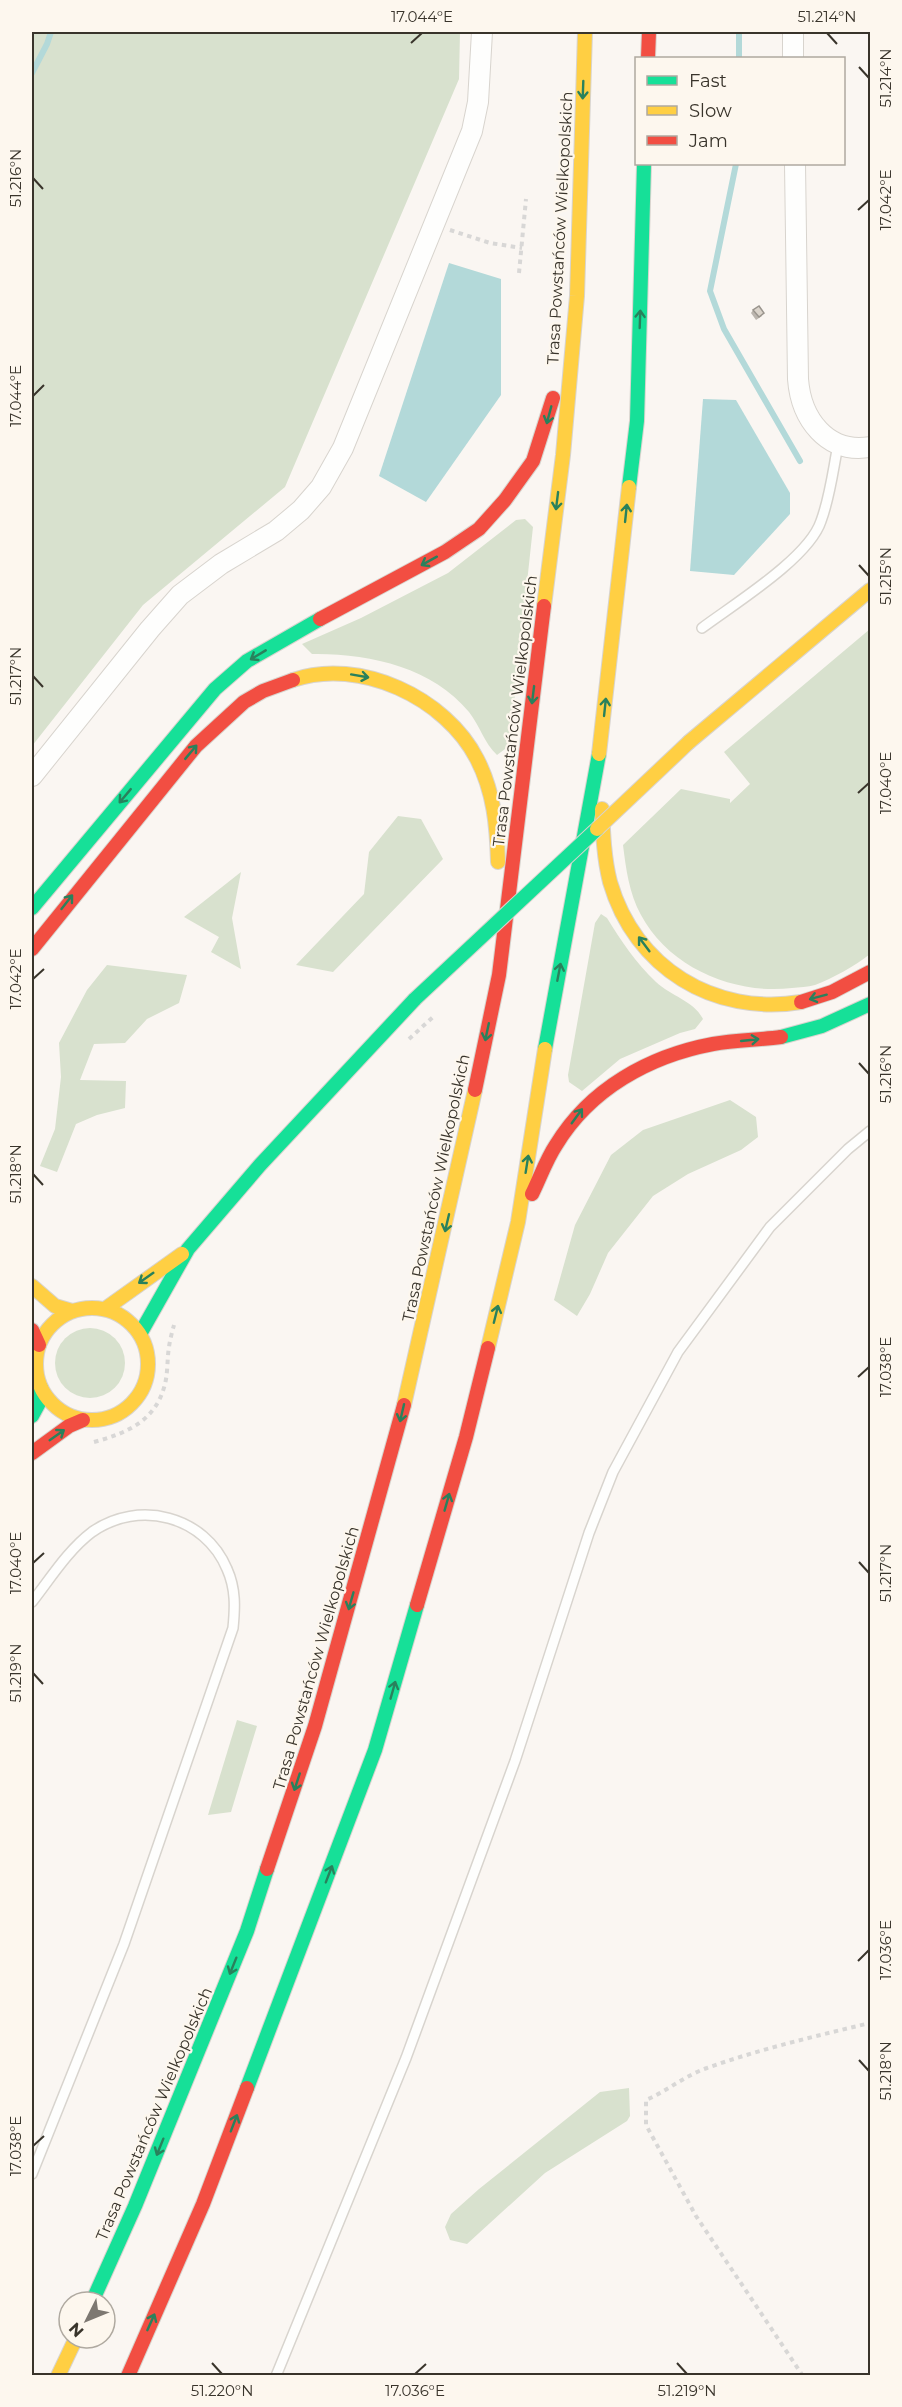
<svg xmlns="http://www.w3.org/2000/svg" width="902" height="2407" font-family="Montserrat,sans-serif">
<rect width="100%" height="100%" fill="#faf6f2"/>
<g fill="#d8e1ce">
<path d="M32 32H460L459 79 285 487 143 605 32 746Z"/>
<path d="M525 519 533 527 510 740 505 749 497 755C484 743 480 726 469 712 432 667 368 653 312 654L302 644 361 618 448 573 516 520Z"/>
<path d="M870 629V954C855 966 833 978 815 985 808 987 799 987 792 988 735 995 669 968 641 915 629 893 626 869 623 845L681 789 730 799V803L750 784 724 752Z"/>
<path d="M398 816 421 819 443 859 333 972 296 965 364 894 369 852Z"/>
<path d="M241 872 232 918 241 969 211 952 219 937 184 917Z"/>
<path d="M601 914 607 918C621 941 636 963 656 982 671 996 694 1001 703 1019L695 1029 680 1033 620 1059 582 1091 569 1082 568 1075 595 923Z"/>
<path d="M107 965 187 975 179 1003 147 1019 125 1043 94 1044 80 1080 126 1081 125 1108 97 1115 76 1124 57 1172 40 1166 55 1129 61 1077 59 1043 87 990Z"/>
<path d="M730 1100 756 1117 758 1137 741 1150 688 1174 653 1196 608 1253 590 1294 577 1316 554 1300 575 1225 611 1155 643 1130Z"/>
<circle cx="90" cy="1363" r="35"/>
<path d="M237 1720 257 1726 231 1812 208 1815Z"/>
<path d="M629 2088 630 2116 627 2121 545 2173 467 2244 450 2240 445 2227 451 2214 479 2189 600 2092Z"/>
</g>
<g fill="#b3d9d9">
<path d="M449 263 501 279V395L426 502 379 476Z"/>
<path d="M703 399 736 400 790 493V514L734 575 690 571Z"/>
</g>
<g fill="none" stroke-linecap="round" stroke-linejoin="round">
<g stroke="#b3d9d9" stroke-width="6">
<path d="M739 58V32"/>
<path d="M32 73 47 44 51 32"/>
<path d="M736 164 710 291 724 329 800 461"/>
</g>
<g stroke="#d8d4ce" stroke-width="12">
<g id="lane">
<path d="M702 628C734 604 809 558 821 521 830 497 833 470 838 445"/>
<path d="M32 1602C50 1579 68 1550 92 1532 139 1499 205 1516 227 1569 236 1589 235 1608 233 1628L124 1944 32 2174"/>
<path d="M276 2376 406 2058 515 1761 589 1533 613 1472 678 1352 770 1227 848 1149 870 1131"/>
</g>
</g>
<g stroke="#d8d4ce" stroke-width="22">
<g id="street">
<path d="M793 32V58"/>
<path d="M795 164 798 379C801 419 827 454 870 447"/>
<path d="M32 776 150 629 180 595 221 564 276 531 301 510 321 487 343 448 472 131 478 102 482 32"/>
</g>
</g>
<g stroke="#d8d4ce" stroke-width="16">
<g id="fast">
<path d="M629 487 637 421 644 164"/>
<path d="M32 908 215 689 247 661 320 619"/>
<path d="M781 1037 822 1026 870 1004"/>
<path d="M545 1049 599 754"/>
<path d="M140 1334 188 1249 260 1165 415 999"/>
<path d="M32 1416 39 1403 41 1388"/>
<path d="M247 2088 375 1750 417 1605"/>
<path d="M92 2302 135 2206 247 1931 267 1869"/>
</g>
</g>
<g stroke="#d8d4ce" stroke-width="16">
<g id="slow">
<path d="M544 606 563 455 577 296 585 32"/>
<path d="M293 680C360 657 446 698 477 759 494 792 497 826 498 862"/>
<path d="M689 742 870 590"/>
<path d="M599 754 629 487"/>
<path d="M602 809C603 834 604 858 610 882 635 968 714 1016 801 1002"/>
<path d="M32 1286 55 1306 72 1311"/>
<circle cx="92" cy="1364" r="56"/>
<path d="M105 1309 182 1254"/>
<path d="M488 1348 518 1222 545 1049"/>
<path d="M404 1405 475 1090"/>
<path d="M58 2376 76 2338"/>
</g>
</g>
<g stroke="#d8d4ce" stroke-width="16">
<g id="jam">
<path d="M648 58 649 32"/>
<path d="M320 619 445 552 479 529 505 500 533 461 553 398"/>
<path d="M32 949 196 746 244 702 263 691 293 680"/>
<path d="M801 1002 832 992 870 972"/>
<path d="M475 1090 499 975 544 606"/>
<path d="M532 1194C540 1178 546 1160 556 1145 590 1089 649 1056 713 1044 735 1040 758 1040 781 1037"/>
<path d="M32 1330 39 1345"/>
<path d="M32 1453 69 1426 83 1420"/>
<path d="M417 1605 466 1437 488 1348"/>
<path d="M267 1869 315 1726 404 1405"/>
<path d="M128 2376 203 2204 247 2088"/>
</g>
</g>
<g stroke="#d8d7d6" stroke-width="4" stroke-dasharray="4.5 4.5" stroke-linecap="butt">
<path d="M450 230 490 243 522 248"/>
<path d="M519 273 526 199"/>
<path d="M94 1442C127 1433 156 1421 165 1384 168 1372 167 1359 169 1347 170 1340 172 1332 174 1325"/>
<path d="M803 2376 696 2216 646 2125V2100C667 2091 686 2075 707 2068 760 2049 816 2036 870 2023"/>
</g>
<use href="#lane" stroke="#fefefd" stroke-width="9"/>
<use href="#street" stroke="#fefefd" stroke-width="20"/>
<use href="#fast" stroke="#16e098" stroke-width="14"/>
<use href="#slow" stroke="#ffcf43" stroke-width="14"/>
<use href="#jam" stroke="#f24e42" stroke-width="14"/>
<g stroke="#d8d4ce" stroke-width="16" stroke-linecap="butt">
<path id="fast-bridge" d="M415 999 597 829"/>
</g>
<g stroke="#d8d4ce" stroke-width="16" stroke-linecap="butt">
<path id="slow-bridge" d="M597 829 689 742"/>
</g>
<path stroke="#d8d7d6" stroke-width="4" stroke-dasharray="4.5 4.5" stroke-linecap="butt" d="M409 1039 433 1017"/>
<use href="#fast-bridge" stroke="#16e098" stroke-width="14"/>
<use href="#slow-bridge" stroke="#ffcf43" stroke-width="14"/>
</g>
<path fill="#bbb5ae" d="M753 310 762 316 756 320 751 313Z"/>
<path fill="#dad3ca" stroke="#99948d" stroke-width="1.5" d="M759 306 764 313 759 317 753 310Z"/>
<defs><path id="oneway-shaft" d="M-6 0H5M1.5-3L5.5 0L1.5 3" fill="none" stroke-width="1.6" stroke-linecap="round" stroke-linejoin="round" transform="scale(1.5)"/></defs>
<g stroke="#29815c">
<use href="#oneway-shaft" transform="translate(583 90) rotate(92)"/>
<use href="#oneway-shaft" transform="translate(640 319) rotate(-88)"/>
<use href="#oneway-shaft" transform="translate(549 415) rotate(105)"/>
<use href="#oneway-shaft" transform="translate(557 501) rotate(97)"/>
<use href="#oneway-shaft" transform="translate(626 513) rotate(-84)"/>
<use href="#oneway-shaft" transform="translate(429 561) rotate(151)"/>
<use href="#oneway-shaft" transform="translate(258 655) rotate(149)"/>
<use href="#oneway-shaft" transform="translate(360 676) rotate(10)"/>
<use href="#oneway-shaft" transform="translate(533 695) rotate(97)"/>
<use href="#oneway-shaft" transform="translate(605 707) rotate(-84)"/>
<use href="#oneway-shaft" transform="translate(191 752) rotate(-50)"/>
<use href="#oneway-shaft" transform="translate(125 796) rotate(130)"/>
<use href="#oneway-shaft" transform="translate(67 902) rotate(-52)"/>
<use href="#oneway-shaft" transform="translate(644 944) rotate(-127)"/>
<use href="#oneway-shaft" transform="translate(559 972) rotate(-79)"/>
<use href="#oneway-shaft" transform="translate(818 997) rotate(165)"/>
<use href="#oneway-shaft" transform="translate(487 1032) rotate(102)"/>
<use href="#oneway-shaft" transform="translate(750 1040) rotate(-6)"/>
<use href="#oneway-shaft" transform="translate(577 1116) rotate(-54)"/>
<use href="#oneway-shaft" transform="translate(527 1164) rotate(-81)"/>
<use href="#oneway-shaft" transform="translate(447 1223) rotate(103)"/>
<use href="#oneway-shaft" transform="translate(146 1278) rotate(145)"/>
<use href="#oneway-shaft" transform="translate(496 1314) rotate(-76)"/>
<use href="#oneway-shaft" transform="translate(402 1413) rotate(103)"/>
<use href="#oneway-shaft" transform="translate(57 1435) rotate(-35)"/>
<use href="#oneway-shaft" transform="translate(447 1502) rotate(-74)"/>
<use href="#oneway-shaft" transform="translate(351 1601) rotate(106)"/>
<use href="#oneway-shaft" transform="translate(393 1690) rotate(-74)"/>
<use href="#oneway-shaft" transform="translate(297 1782) rotate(108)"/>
<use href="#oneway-shaft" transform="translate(329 1874) rotate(-69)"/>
<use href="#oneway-shaft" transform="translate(233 1966) rotate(112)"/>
<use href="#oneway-shaft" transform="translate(234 2123) rotate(-69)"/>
<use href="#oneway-shaft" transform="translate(160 2147) rotate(112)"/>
<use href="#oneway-shaft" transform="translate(151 2322) rotate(-66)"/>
</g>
<path fill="none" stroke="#39342b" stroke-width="2" d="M827 33 837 44M411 43 422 33M859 67 869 78M33 178 43 189M858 210 869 200M33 396 44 385M859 565 869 576M33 676 43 687M858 793 869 783M33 979 44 969M859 1063 869 1074M33 1174 43 1185M858 1377 869 1367M859 1562 869 1573M33 1563 44 1553M33 1673 43 1684M858 1961 869 1950M859 2060 869 2071M33 2146 44 2136M212 2363 222 2374M677 2363 687 2374M415 2374 426 2364"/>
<g text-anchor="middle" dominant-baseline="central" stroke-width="4.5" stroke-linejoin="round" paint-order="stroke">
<g font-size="16" fill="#39342b" stroke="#fdf7ee">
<text transform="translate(560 228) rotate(-87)">Trasa Powstańców Wielkopolskich</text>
<text transform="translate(515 711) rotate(-83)">Trasa Powstańców Wielkopolskich</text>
<text transform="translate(436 1188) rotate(-78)">Trasa Powstańców Wielkopolskich</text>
<text transform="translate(316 1658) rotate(-74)">Trasa Powstańców Wielkopolskich</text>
<text transform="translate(154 2114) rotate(-67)">Trasa Powstańców Wielkopolskich</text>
</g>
</g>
<rect width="902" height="2407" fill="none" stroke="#fdf7ee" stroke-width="66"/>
<rect x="635" y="57" width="210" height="108" fill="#fdf7ee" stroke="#afa9a0" stroke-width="1.5"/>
<rect x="647" y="76" width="30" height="9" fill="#16e098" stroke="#afa9a0" stroke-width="1.5"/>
<text x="689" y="87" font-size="18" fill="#39342b">Fast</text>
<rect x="647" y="106" width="30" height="9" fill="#ffcf43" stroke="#afa9a0" stroke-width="1.5"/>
<text x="689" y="117" font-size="18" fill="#39342b">Slow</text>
<rect x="647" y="136" width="30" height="9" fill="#f24e42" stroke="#afa9a0" stroke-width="1.5"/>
<text x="689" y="147" font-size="18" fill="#39342b">Jam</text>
<g transform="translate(87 2320) rotate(227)"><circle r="28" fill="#fdf7ee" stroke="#afa9a0" stroke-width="1.5"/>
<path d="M0-4.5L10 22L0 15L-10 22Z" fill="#7d7871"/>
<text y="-9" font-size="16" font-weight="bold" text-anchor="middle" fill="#39342b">N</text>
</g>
<rect x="33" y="33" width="836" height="2341" fill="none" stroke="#39342b" stroke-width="2"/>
<g font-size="15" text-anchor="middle" fill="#39342b">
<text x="422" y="22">17.044°E</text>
<text x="827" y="22">51.214°N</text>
<text transform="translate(886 78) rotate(-90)" y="5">51.214°N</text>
<text transform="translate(16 178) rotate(-90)" y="5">51.216°N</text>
<text transform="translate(886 200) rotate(-90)" y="5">17.042°E</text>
<text transform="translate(16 396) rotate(-90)" y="5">17.044°E</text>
<text transform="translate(886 576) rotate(-90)" y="5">51.215°N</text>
<text transform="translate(16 676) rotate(-90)" y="5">51.217°N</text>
<text transform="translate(886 783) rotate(-90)" y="5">17.040°E</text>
<text transform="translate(16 979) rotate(-90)" y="5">17.042°E</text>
<text transform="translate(886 1074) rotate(-90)" y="5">51.216°N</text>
<text transform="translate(16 1174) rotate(-90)" y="5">51.218°N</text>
<text transform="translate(886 1367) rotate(-90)" y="5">17.038°E</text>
<text transform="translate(16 1563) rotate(-90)" y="5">17.040°E</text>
<text transform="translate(886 1573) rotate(-90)" y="5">51.217°N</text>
<text transform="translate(16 1673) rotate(-90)" y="5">51.219°N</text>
<text transform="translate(886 1950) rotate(-90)" y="5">17.036°E</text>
<text transform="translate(886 2071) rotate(-90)" y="5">51.218°N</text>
<text transform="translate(16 2146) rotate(-90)" y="5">17.038°E</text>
<text x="222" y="2396">51.220°N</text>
<text x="415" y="2396">17.036°E</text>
<text x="687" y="2396">51.219°N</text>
</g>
</svg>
